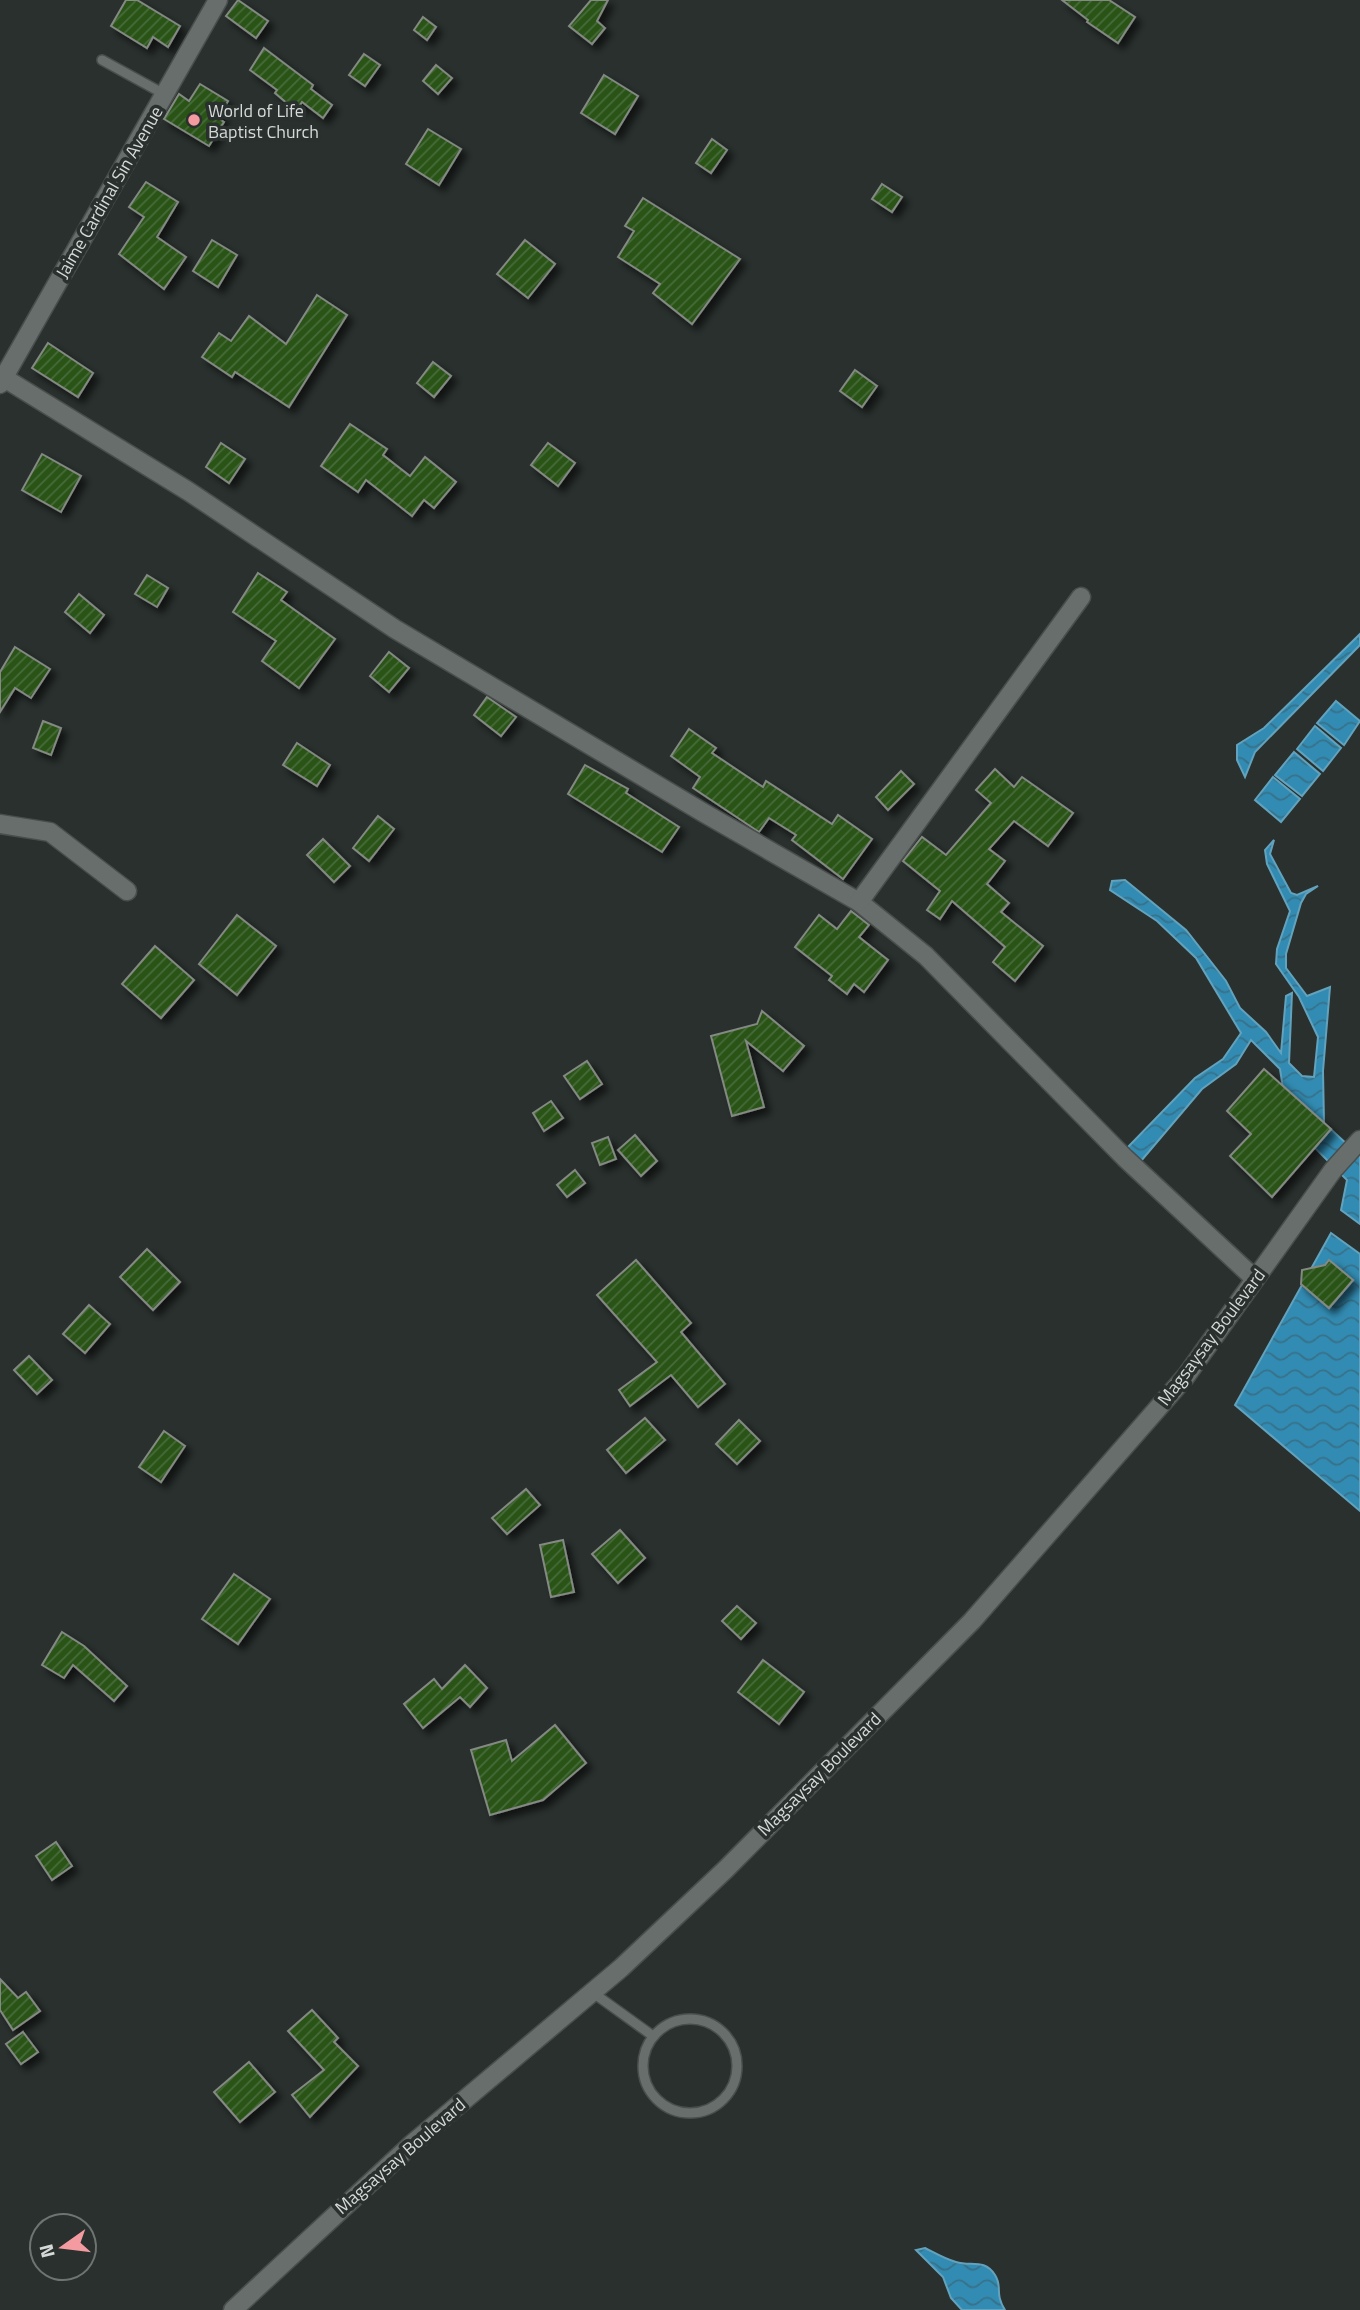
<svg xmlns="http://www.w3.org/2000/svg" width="1360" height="2310" font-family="'Titillium Web',sans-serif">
<defs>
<pattern id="water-waves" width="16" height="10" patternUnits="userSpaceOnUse" patternTransform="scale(1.75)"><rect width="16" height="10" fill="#328bb2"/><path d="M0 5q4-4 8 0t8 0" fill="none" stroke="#37718a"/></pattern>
<pattern id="building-hatch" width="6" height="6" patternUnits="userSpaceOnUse" patternTransform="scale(1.75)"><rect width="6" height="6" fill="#295318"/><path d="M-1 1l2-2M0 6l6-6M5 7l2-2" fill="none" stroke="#476b39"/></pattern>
<filter id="shadow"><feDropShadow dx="5.5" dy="5.5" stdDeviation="3.5" flood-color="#0009"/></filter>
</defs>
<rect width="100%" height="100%" fill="#29302d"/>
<g fill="url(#water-waves)" stroke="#63a2bd" stroke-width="2">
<path d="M1360 634V645L1255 752 1245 777 1237 760V745L1264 728Z"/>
<path d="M1336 701 1360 721 1344 745 1317 723Z"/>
<path d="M1315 726 1341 748 1323 771 1297 749Z"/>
<path d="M1294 752 1320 774 1302 796 1275 775Z"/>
<path d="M1273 777 1300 799 1281 822 1255 800Z"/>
<path d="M1274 840 1270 854 1291 893 1297 895 1318 886 1306 894 1301 903 1286 954V968L1307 996 1330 987 1323 1071 1324 1123 1360 1156V1224L1341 1210 1347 1180 1288 1121 1280 1069 1251 1040 1236 1064 1202 1089 1141 1161 1127 1148 1195 1078 1223 1059 1241 1033 1196 958 1157 921 1110 890 1112 881 1125 880 1186 930 1226 981 1240 1008 1266 1032 1281 1053 1286 996 1292 993 1289 1063 1302 1076 1314 1077 1318 1037 1299 997 1276 964 1277 949 1290 911 1267 864 1265 850Z"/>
<path d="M1331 1233 1360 1254V1511L1235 1405Z"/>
<path d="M925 2248C935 2253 945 2259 956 2262 971 2267 984 2258 995 2275 1003 2287 994 2293 1005 2310H962L951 2298 943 2277 916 2250Z"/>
</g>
<g fill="url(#building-hatch)" stroke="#848983" stroke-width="2" filter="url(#shadow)">
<path d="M126 0H137L180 26 168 47 153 37 147 48 111 26Z"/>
<path d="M238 0 268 21 256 38 226 16Z"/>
<path d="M591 0H608L597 21 605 28 592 44 569 26Z"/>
<path d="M1062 0H1109L1135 17 1118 43 1087 22 1088 20Z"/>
<path d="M423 17 436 27 427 40 414 30Z"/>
<path d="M264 48 313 85 311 89 332 105 323 118 302 102 296 111 275 93 277 90 250 70Z"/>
<path d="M364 54 380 65 365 86 349 75Z"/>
<path d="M436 65 452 78 438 94 423 81Z"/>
<path d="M604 75 638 96 615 134 581 113Z"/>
<path d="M200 84 228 101 218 118 224 122 209 146 164 119 179 94 189 101Z"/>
<path d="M428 129 461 149 439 185 406 164Z"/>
<path d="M712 139 727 150 711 173 696 163Z"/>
<path d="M146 182 178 202 157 237 186 257 164 289 119 254 144 217 129 207Z"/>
<path d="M882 184 902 197 892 212 872 199Z"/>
<path d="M643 198 740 259 692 324 653 293 660 284 618 257 634 231 625 226Z"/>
<path d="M212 240 237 255 218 287 193 271Z"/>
<path d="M525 240 555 264 528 298 497 274Z"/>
<path d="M317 295 347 315 289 407 235 372 232 377 202 357 219 333 231 341 249 316 286 344Z"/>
<path d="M48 343 93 373 78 397 32 368Z"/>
<path d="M433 362 451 376 434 397 417 383Z"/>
<path d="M855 370 877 386 862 407 840 391Z"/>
<path d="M350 424 387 449 383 455 410 476 425 457 456 482 434 508 424 500 412 516 366 480 358 492 321 466Z"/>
<path d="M221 443 245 459 229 483 206 467Z"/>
<path d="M548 443 575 463 558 486 531 465Z"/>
<path d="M42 454 81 476 61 512 22 490Z"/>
<path d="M258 573 287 592 281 600 335 639 299 688 262 661 276 641 233 612Z"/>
<path d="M147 575 168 588 157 607 135 594Z"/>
<path d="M79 594 104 615 90 633 65 612Z"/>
<path d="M15 647 50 669 31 698 15 688 0 712V672Z"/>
<path d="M389 652 409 668 389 692 370 676Z"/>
<path d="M487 697 516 717 501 736 474 715Z"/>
<path d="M43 721 61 728 51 755 33 748Z"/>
<path d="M689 729 716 748 712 753 763 787 766 781 832 824 838 815 872 839 843 879 792 840 796 835 769 818 759 832 693 788 700 777 671 756Z"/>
<path d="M297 743 330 765 317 786 283 765Z"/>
<path d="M585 765 628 789 626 793 679 827 662 852 568 794Z"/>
<path d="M995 769 1014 787 1022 777 1073 813 1048 846 1014 821 989 849 1005 861 987 884 1009 903 1001 912 1043 946 1015 981 993 962 1005 947 952 901 940 919 927 910 940 891 903 861 922 837 946 855 991 803 976 790Z"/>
<path d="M901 771 914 784 888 810 876 797Z"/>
<path d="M378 816 394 829 369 861 353 848Z"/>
<path d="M323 839 350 866 334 882 307 855Z"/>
<path d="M851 911 869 925 859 937 888 960 864 992 854 984 847 994 829 980 832 976 795 947 819 915 837 929Z"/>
<path d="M237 915 276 946 237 995 199 964Z"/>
<path d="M155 946 194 980 161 1018 122 984Z"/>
<path d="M762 1011 804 1046 783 1071 746 1041 764 1107 732 1116 711 1036 757 1024Z"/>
<path d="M587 1061 602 1084 580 1099 564 1076Z"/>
<path d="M1264 1069 1331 1129 1272 1197 1230 1156 1251 1134 1227 1111Z"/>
<path d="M551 1101 563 1118 544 1131 533 1113Z"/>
<path d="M635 1135 657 1161 641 1176 618 1150Z"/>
<path d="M608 1137 616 1159 600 1165 592 1143Z"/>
<path d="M575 1170 585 1183 567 1197 557 1185Z"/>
<path d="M147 1249 180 1282 153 1310 120 1277Z"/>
<path d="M636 1260 691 1323 681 1332 725 1384 698 1407 671 1375 630 1406 619 1390 657 1362 597 1295Z"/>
<path d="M1329 1260 1353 1280 1329 1308 1301 1284 1302 1270 1325 1265Z"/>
<path d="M89 1305 110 1324 85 1353 63 1334Z"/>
<path d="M29 1356 52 1380 37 1394 14 1370Z"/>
<path d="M645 1418 665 1440 626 1473 607 1450Z"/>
<path d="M739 1420 760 1441 737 1464 716 1444Z"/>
<path d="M164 1431 185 1446 161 1482 139 1467Z"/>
<path d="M526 1489 540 1505 507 1534 492 1518Z"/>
<path d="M620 1530 645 1558 618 1583 592 1554Z"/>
<path d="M563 1540 574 1592 551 1597 540 1545Z"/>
<path d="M234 1574 270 1599 238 1644 202 1619Z"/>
<path d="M737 1606 756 1623 741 1639 722 1621Z"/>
<path d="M62 1632 84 1646 127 1686 114 1701 73 1665 64 1678 42 1665Z"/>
<path d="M763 1660 804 1692 779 1724 738 1692Z"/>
<path d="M465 1665 487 1688 470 1707 460 1697 423 1728 404 1704 434 1679 442 1689Z"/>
<path d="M555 1725 586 1763 543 1800 490 1815 471 1750 506 1740 512 1761Z"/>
<path d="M56 1842 72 1866 52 1880 36 1856Z"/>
<path d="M0 1979 18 1998 26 1992 40 2011 13 2030 0 2010Z"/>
<path d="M312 2010 338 2038 334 2042 358 2066 310 2117 292 2095 324 2070 288 2031Z"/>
<path d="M23 2032 38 2052 21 2064 6 2044Z"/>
<path d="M249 2062 275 2092 240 2122 214 2092Z"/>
</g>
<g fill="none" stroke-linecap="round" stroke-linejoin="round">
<g stroke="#494e4c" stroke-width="12">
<g id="lane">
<path d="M102 60 164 94"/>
<path d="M592 1992 653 2036"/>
<circle cx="690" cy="2066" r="47"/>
</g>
</g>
<g stroke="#494e4c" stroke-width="21">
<g id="street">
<path d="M4 378 188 491 395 629 704 813 859 902 926 956 1125 1158 1254 1278"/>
<path d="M0 824 50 832 127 891"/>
<path d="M859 902 1081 597"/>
<path d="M233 2310 412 2144 621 1968 726 1869 972 1621 1186 1376 1333 1170 1360 1140"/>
</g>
</g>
<g stroke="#494e4c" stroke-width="21">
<path id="secondary" d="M0 384 218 0"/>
</g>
<use href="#lane" stroke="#676e6b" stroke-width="9"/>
<use href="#street" stroke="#676e6b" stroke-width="18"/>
<use href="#secondary" stroke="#676e6b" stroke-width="18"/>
</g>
<circle fill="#f49aa1" stroke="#29302d" stroke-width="2.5" cx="194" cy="120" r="7"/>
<g text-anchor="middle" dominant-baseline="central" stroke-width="7" stroke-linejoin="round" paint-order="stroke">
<g font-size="18" fill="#d5d9d7" stroke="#29302d" text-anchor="start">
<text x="208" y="110">World of Life<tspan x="208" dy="21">Baptist Church</tspan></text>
</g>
<g font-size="18" fill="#d5d9d7" stroke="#29302d">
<text transform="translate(109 192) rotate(-60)">Jaime Cardinal Sin Avenue</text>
<text transform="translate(1211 1337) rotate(-53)">Magsaysay Boulevard</text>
<text transform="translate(819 1774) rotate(-45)">Magsaysay Boulevard</text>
<text transform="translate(400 2156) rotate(-41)">Magsaysay Boulevard</text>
</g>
</g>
<g transform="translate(63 2247) rotate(256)"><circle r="33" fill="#29302d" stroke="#6e7471" stroke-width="2"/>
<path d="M0-5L12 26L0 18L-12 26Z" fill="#f49aa1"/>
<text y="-10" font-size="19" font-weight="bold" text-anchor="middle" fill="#d5d9d7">N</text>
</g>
</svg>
